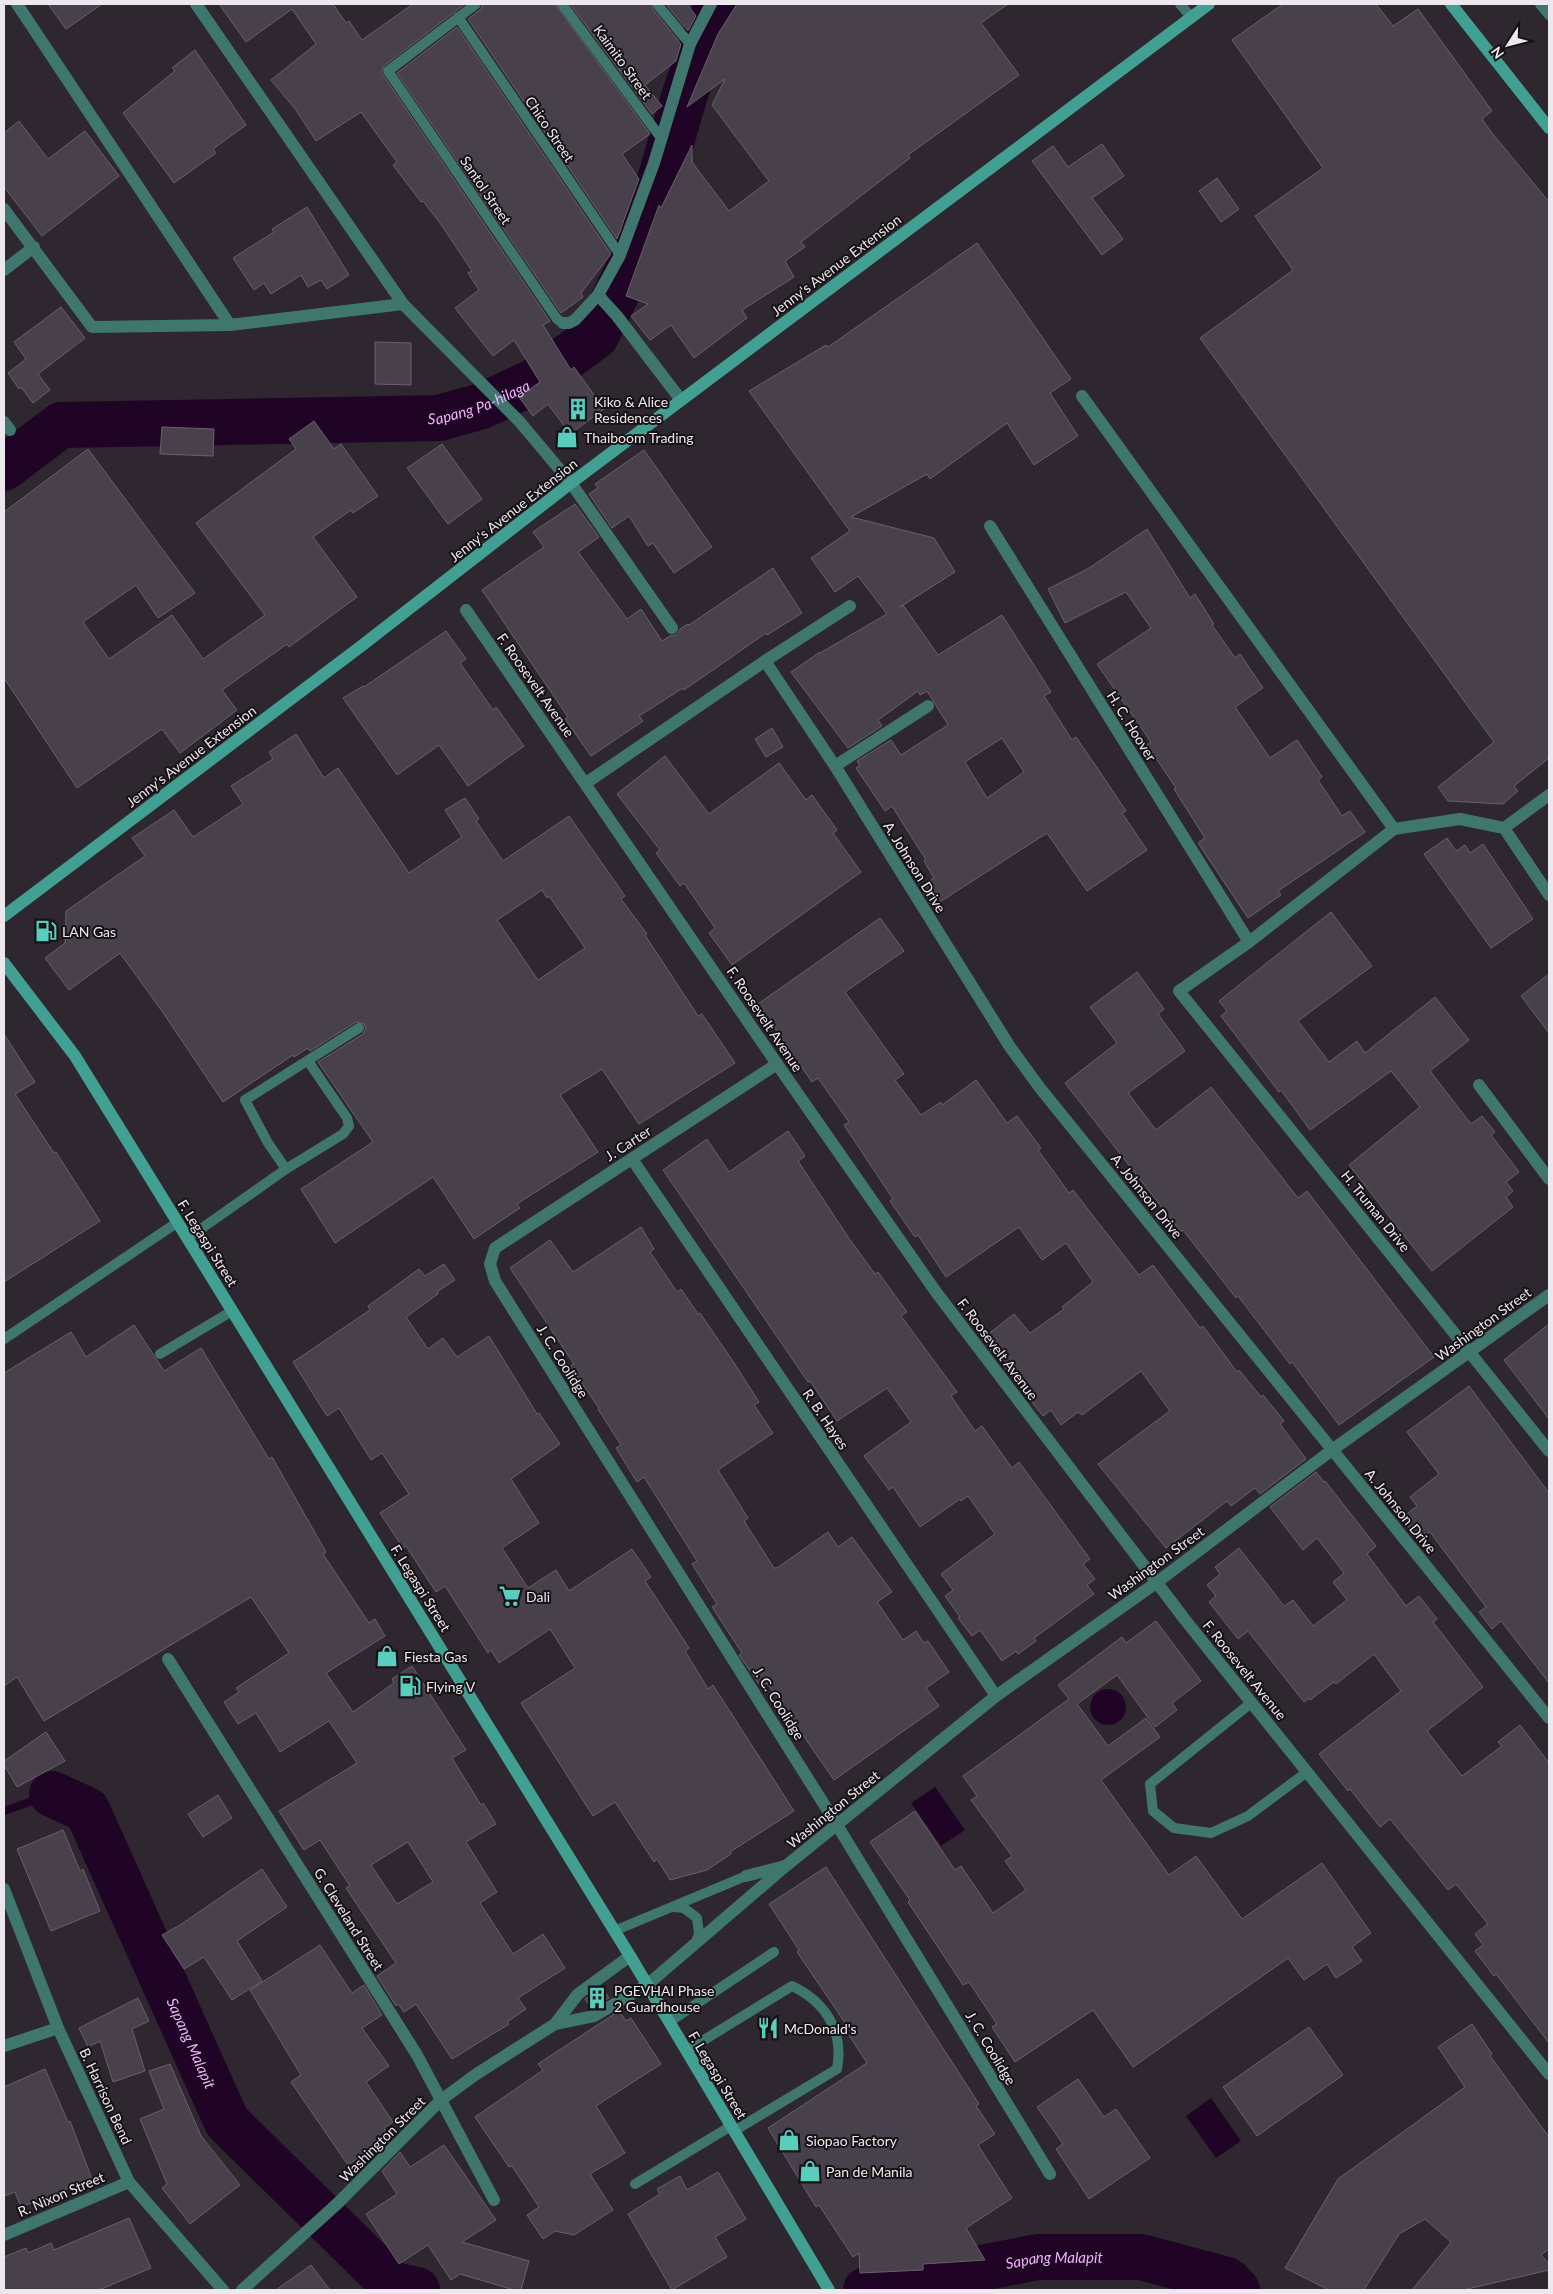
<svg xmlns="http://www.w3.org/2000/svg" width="1553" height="2294" font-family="Lato,sans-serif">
<rect width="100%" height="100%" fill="#2e2730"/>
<g fill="#200425">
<circle cx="1108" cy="1707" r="18"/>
<path d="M935 1787 965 1830 941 1846 911 1803Z"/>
<path d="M1211 2098 1241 2141 1216 2158 1186 2116Z"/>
</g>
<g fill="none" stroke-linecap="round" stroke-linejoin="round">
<path stroke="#200425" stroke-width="8" d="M4 1811 52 1794"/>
<g stroke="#200425" stroke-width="46">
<path id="s1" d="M4 468 61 425 439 418 482 406 535 381 596 336 643 239 685 94 711 20 723 4"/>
<path id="s2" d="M52 1794 87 1810 227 2122 393 2285 417 2290"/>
<path id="s3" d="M866 2290 1038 2257H1141L1227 2280 1237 2290"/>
</g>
</g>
<g fill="#48404a" stroke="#69606b" fill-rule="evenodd">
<path d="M48 4H102L66 29Z"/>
<path d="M219 4H333L346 23 349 21 362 40 413 4H465L384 66 381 72 550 321 543 325 571 370 574 367 604 409 570 434 548 404 533 416 519 397 540 382 514 340 493 356 455 308 479 290 468 273 472 271 440 223 423 201 421 202 393 165 397 162 361 112 316 141 296 110 271 80 316 44 292 9 246 42Z"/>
<path d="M483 4H555L650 134 622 154 639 179 617 239 468 19 481 9Z"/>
<path d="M570 4H650L652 8 681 44 676 61 645 85 662 106 652 114Z"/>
<path d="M666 4H687L696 16 688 31Z"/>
<path d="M737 4H1008L981 23 1019 75 908 155 910 158 801 242 805 247 785 261 794 277 742 310 747 318 694 358 671 325 650 340 631 316 648 304 626 296 659 205 661 208 692 145V162L729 211 769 181 712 105 725 79 687 107 718 34Z"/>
<path d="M1283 4H1376L1393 26 1418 9 1492 111 1482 119 1492 133 1549 202V758L1514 786 1518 791 1503 804 1448 801 1438 787 1494 742 1200 338 1293 270 1255 216 1323 168 1232 40Z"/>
<path d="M457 27 611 254 581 293 583 297 561 313 397 73Z"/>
<path d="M195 50 246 125 213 149 216 153 174 183 123 113 175 71 172 68Z"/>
<path d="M19 121 48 159 85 131 119 176 42 236 4 187V133Z"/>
<path d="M1102 144 1124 176 1092 198 1123 239 1102 255 1032 161 1053 146 1068 167Z"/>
<path d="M1217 178 1239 209 1221 222 1199 191Z"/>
<path d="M307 207 349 275 327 289 321 280 308 287 301 275 271 294 264 283 254 290 233 258 274 232 272 229Z"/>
<path d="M977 243 1071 379 1050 393 1078 436 1034 465 1007 423 930 479 927 474 851 517 934 538 955 572 900 607 903 605 938 655 1002 615 1051 692 1044 696 1072 740 1076 737 1100 772 1126 811 1122 813 1147 850 1087 891 1047 833 932 907 920 887 934 878 924 861 926 860 892 806 885 811 856 768 860 766 857 761 891 740 901 755 948 725 927 691 920 695 918 691 878 720 882 726 848 748 791 672 820 652V653L887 614 858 576 835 592 811 558 850 531 749 391 826 345 828 347ZM1002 738 1024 772 987 798 965 762Z"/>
<path d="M61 307 85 338 38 374 50 390 33 403 21 387 19 389 8 373 26 359 14 342Z"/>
<path d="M375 342 411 343V385L375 384Z"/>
<path d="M314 421 334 449 341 444 378 496 353 513 351 510 313 537 357 597 289 647 287 644 222 690 237 710 180 753 162 729 77 788 4 678V512L88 449 195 593 158 618 136 585 83 622 109 659 172 615 203 659 265 615 196 523 296 449 289 439Z"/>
<path d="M162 427 214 429 213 456 160 454Z"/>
<path d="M442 444 482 499 448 524 407 468Z"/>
<path d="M644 450 712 547 674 573 653 543 648 546 629 516 612 528 589 494 598 488 595 484Z"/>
<path d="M575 504 599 537 578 552 627 619 641 609 662 641 670 636 676 635 680 629 688 624 689 625 773 568 802 613 767 635 766 633 684 690 683 688 639 716 643 721 591 756 565 719 568 717 482 590 544 547 533 532Z"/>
<path d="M1147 529 1190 598 1195 594 1214 624 1212 625 1235 658 1240 654 1263 688 1235 707 1270 758 1297 740 1322 777 1318 780 1342 816 1350 811 1365 832 1278 891 1281 895 1248 918 1198 843 1205 838 1174 789 1176 788 1147 745 1151 742 1097 664 1151 628 1126 592 1065 623 1048 589 1089 568Z"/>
<path d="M446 631 466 659 460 663 493 710 496 707 524 746 468 786 439 745 397 775 343 698 363 686 364 687Z"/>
<path d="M772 728 783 747 766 757 755 739Z"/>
<path d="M296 734 324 778 338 768 409 873 462 837 445 810 465 798 479 819 476 821 503 861 569 816 625 896 621 899 647 934 645 935 698 1016 702 1014 735 1063 639 1124 602 1069 560 1095 598 1152 517 1204 520 1208 474 1239 433 1177 335 1243 301 1189 373 1142 318 1062 363 1034 366 1028 364 1024 356 1022 310 1051 308 1048 294 1057 293 1055 223 1102 164 1014 120 953 69 990 45 958 65 943 66 911 145 856 132 838 174 810 193 837 243 804 231 786 273 759 269 752ZM542 890 547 898 549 896 585 948 538 980 497 920Z"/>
<path d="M665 756 709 814 779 763 806 800 812 795 837 830 833 833 861 872 732 965 709 933 715 928 684 883 680 886 656 853 660 850 617 794Z"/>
<path d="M1447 838 1456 851 1465 845 1470 853 1483 844 1533 919 1491 948 1424 854Z"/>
<path d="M1331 912 1372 966 1298 1021 1329 1062 1357 1041 1365 1053 1435 997 1469 1040 1430 1071 1471 1124 1482 1116 1495 1132 1491 1135 1519 1172 1506 1182 1513 1191 1506 1197 1513 1207 1432 1271 1349 1165 1420 1107 1391 1071 1310 1130 1281 1090 1279 1092 1221 1016 1227 1011 1219 1001Z"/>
<path d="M880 918 904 951 845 992 904 1074 895 1080 921 1115 941 1102 942 1105 976 1080 1007 1123 1017 1116 1041 1148 1038 1150 1069 1193 1073 1190 1139 1275 1153 1265 1200 1328 1203 1326 1237 1372 1239 1370 1261 1397 1263 1395 1284 1421 1280 1424 1306 1459 1260 1494 1255 1488 1231 1506 1227 1501 1166 1548 1098 1464 1170 1411 1141 1371 1082 1415 1078 1412 1061 1425 1051 1410 1043 1416 982 1339 1014 1314 1030 1333 1064 1309 1062 1307 1093 1282 1066 1243 1042 1260 1019 1227 946 1277 918 1235 915 1237 890 1201 893 1199 844 1125 849 1122 818 1078 812 1082 758 1004Z"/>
<path d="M1137 972 1164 1009 1158 1014 1185 1051 1128 1093 1156 1130 1211 1087 1298 1198 1307 1191 1434 1357 1339 1425 1292 1362 1290 1364 1238 1296 1236 1298 1183 1230 1181 1232 1065 1083 1117 1043 1090 1007Z"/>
<path d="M1549 974V1033L1521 996Z"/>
<path d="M4 1034 35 1082 15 1094 54 1153 56 1152 100 1221 4 1282Z"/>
<path d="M788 1131 805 1156 798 1161 850 1240 875 1274 878 1272 907 1312 901 1316 957 1392 951 1396 975 1431 982 1426 1012 1468 1019 1462 1090 1559 1083 1564 1095 1579 1087 1585 1094 1594 1034 1638 1036 1641 1018 1654 1016 1651 1002 1661 980 1630 972 1636 958 1618 960 1617 945 1596 953 1590 941 1574 995 1534 968 1496 961 1501 960 1499 920 1527 893 1487 889 1490 864 1456 911 1422 887 1388 837 1421 810 1381 808 1382 663 1170 707 1139 729 1172Z"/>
<path d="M641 1227 654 1249 650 1252 677 1292 681 1289 698 1314 700 1313 734 1363 759 1402 754 1405 773 1433 718 1470 748 1518 744 1521 774 1568H777L828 1532 838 1547 852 1537 892 1592 877 1602 903 1640 916 1631 924 1643 928 1641 949 1672 926 1688 939 1706 834 1780 767 1683 761 1687 746 1665 739 1655 742 1653 712 1607 717 1604 692 1564 697 1561 644 1477 637 1482 616 1448 621 1445 598 1409 599 1408 570 1366 574 1364 510 1268 550 1240 573 1272Z"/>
<path d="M444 1264 455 1280 437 1292 438 1294 406 1317 428 1349 443 1338 457 1357 489 1336 537 1414 539 1413 560 1444 511 1479 539 1523 502 1548 528 1588 556 1570 569 1591 632 1549 651 1577 645 1581 689 1648 685 1651 708 1689 713 1685 794 1811 730 1852 731 1854 707 1870 670 1880 657 1859 654 1862 615 1802 593 1816 521 1703 575 1668 550 1629 499 1663 491 1650 488 1653 445 1586 436 1592 406 1546 403 1548 380 1513 409 1494 382 1453 371 1460 339 1408 327 1416 293 1362 370 1310 368 1306 419 1269 425 1276Z"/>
<path d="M1549 1324V1419L1504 1360Z"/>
<path d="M134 1325 164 1371 201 1348 269 1459 272 1457 326 1552 323 1554 369 1623 375 1619 385 1636 326 1673 353 1712 394 1683 392 1679 412 1666 466 1750 452 1758 481 1805 483 1803 496 1824 466 1842 497 1892 480 1903 513 1954 543 1934 565 1968 518 1998 526 2009 507 2022 509 2024 452 2059 416 2004 404 2012 398 2004 396 2006 377 1976 396 1963 346 1888 350 1886 320 1840 304 1850 279 1811 357 1763 329 1721 280 1752 256 1713 238 1724 224 1702 239 1692 236 1688 289 1653 251 1597 44 1721 17 1677 4 1686V1373L71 1332 86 1357ZM408 1842 433 1882 397 1904 371 1865Z"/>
<path d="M1469 1386 1549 1493V1683L1501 1621 1492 1629 1479 1612 1486 1607 1430 1532 1419 1541 1402 1518 1417 1506 1410 1497 1439 1474 1407 1432Z"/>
<path d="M1316 1472 1324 1482 1325 1481 1376 1546 1367 1554 1406 1606 1419 1596 1437 1619 1433 1622 1483 1687 1427 1731 1462 1776 1502 1746 1498 1742 1520 1725 1549 1763V2043L1496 1974 1494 1976 1475 1951 1483 1945 1475 1934 1488 1924 1456 1884 1448 1890 1390 1819 1380 1827 1350 1789 1348 1791 1319 1754 1401 1691 1374 1654 1336 1684 1334 1682 1310 1700 1309 1698 1304 1702 1248 1631 1238 1639 1209 1602 1216 1596 1207 1585 1220 1574 1215 1567 1239 1548 1284 1606 1293 1600 1313 1626 1347 1600 1333 1582 1344 1573 1317 1538 1303 1550 1270 1507Z"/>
<path d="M1156 1621 1201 1681 1172 1703 1177 1710 1155 1727 1117 1675 1077 1704 1108 1746 1146 1718 1160 1737 1101 1780 1169 1875 1196 1856 1242 1919 1322 1863 1371 1933 1352 1947 1362 1961 1336 1978 1327 1964 1304 1980 1288 1958 1133 2067 1093 2010 1015 2062 992 2027 997 2024 969 1982 963 1985 908 1902 910 1900 870 1842 915 1811 955 1870 961 1866 993 1913 1026 1890 1005 1861 1012 1856 971 1800 977 1796 963 1776 1069 1699 1058 1685 1122 1637 1126 1643Z"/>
<path d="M46 1732 65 1761 17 1787 4 1765V1761Z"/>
<path d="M218 1795 232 1818 203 1837 188 1814Z"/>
<path d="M63 1830 80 1871 83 1869 100 1911 51 1931 17 1849Z"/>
<path d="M826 1867 979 2104 976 2106 995 2134 978 2145 1012 2198 966 2228 985 2260 923 2264V2270L860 2273 859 2253 853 2257 819 2205 816 2207 768 2128 867 2063 847 2032 850 2030 797 1952 799 1950 769 1904Z"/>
<path d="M262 1869 287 1907 237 1941 262 1981 232 2000 204 1957 184 1969 162 1935 180 1925Z"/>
<path d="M320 1945 352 1993 364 1985 382 2015 362 2028 389 2066 366 2082 393 2122 384 2128 391 2138 373 2157 368 2151 348 2165 291 2082 301 2075 250 1990Z"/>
<path d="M602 1987 609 1998 591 2008 585 1999Z"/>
<path d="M138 1998 149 2021 132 2029 145 2071 113 2082 100 2041 88 2047 79 2028Z"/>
<path d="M619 2011 626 2021 631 2018 661 2064 596 2106 625 2153 590 2174 613 2210 574 2235 555 2231 543 2239 527 2215 539 2207 512 2166 509 2167 475 2117 543 2070 538 2064Z"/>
<path d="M1472 2024 1492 2054 1490 2056 1549 2137V2249L1541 2255 1549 2264V2270L1463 2290H1412L1451 2242 1425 2219 1399 2234 1364 2290H1329L1285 2268 1338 2179 1465 2087 1438 2047Z"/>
<path d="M1309 2027 1343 2075 1257 2136 1223 2087Z"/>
<path d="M170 2064 201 2136 240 2185 190 2224 162 2188 167 2184 140 2119 164 2109 149 2071Z"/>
<path d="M45 2069 68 2122 70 2121 92 2179 21 2207 15 2192 4 2196V2087Z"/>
<path d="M1078 2079 1104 2117 1116 2109 1150 2158 1089 2199 1056 2149 1063 2144 1037 2107Z"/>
<path d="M444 2145 496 2220 462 2242 529 2261 521 2290H514L460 2274 451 2280 428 2245 399 2264 366 2214 397 2194 382 2171 400 2152 410 2167Z"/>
<path d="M718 2172 746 2219 715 2237 727 2257 672 2290 628 2214 660 2194 657 2189 680 2176 687 2190Z"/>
<path d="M129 2218 151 2268 99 2290H4V2257L26 2248 28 2253 51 2243 54 2250Z"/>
<path d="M311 2265 330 2290H276Z"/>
</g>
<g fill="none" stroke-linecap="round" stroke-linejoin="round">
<g stroke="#3f766d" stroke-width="10">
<path d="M476 4 388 71 557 319 563 323"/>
<path d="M562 4 661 138"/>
<path d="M657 4 690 44"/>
<path d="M1180 4 1191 17"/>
<path d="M1540 4 1549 15"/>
<path d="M458 17 620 255"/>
<path d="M286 1169 268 1143 245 1100 359 1028"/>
<path d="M188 1238 286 1169 343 1134 349 1126 347 1118 308 1061"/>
<path d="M4 1339 178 1222"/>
<path d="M160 1354 232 1311"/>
<path d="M1251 1703 1150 1784 1153 1811 1174 1828 1211 1833 1248 1816 1307 1772"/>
<path d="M675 1907 684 1908 697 1918 699 1934 696 1942"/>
<path d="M614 1931 746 1876"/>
<path d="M669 2022 774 1952"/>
<path d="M686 2051 792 1986C826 2002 844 2032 837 2069L734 2131"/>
<path d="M635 2184 731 2126"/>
</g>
<g stroke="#3f766d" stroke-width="12">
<path d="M17 4 230 325"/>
<path d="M196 4 403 304 519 421 571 483 672 628"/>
<path d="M4 209 92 327 230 325 403 304"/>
<path d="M4 270 34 247"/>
<path d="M598 295 617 316 681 400"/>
<path d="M563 323H569L575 320 598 295 620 255 654 163 690 44 711 4"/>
<path d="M1082 396 1394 829"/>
<path d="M4 422 10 430"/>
<path d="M990 526 1249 942"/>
<path d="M466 610 777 1064 936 1292 1186 1621 1549 2074"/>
<path d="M765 661 835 766 1010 1047 1040 1088 1549 1718"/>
<path d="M835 766 928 706"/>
<path d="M586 783 765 661 850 606"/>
<path d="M1504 828 1549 795"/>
<path d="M1549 895 1504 828 1460 819 1394 829 1249 942 1179 991 1549 1451"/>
<path d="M777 1064 495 1248 490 1264 495 1281 837 1825 1050 2174"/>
<path d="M1479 1085 1549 1179"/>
<path d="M632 1159 996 1696"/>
<path d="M168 1659 417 2055 494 2200"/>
<path d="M746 1876 785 1866"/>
<path d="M4 1889 58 2028 129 2182 223 2290"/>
<path d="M555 2024 594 2016 647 1985 787 1865 996 1696 1156 1583 1332 1450 1549 1295"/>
<path d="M4 2046 58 2028"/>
<path d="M4 2235 129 2182"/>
<path d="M242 2290 338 2203 441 2100 475 2075 555 2024 578 1994 630 1956"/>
</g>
<g stroke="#42a093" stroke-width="12">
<path d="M1451 4 1549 128"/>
<path d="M4 916 360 647 571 483 1209 4"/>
<path d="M4 963 75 1056 630 1956 829 2290"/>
</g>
</g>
<defs>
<g id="building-bare" transform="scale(1.725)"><path d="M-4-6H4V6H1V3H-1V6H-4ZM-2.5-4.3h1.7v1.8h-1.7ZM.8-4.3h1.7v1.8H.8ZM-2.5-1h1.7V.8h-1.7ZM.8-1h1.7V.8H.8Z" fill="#59cebe" stroke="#151115" stroke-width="2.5" paint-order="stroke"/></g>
<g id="shop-bare" transform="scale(1.725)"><path d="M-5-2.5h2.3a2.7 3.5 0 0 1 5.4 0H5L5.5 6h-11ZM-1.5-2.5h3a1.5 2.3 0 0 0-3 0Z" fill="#59cebe" stroke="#151115" stroke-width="2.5" paint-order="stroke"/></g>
<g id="fuel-bare" transform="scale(1.725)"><path d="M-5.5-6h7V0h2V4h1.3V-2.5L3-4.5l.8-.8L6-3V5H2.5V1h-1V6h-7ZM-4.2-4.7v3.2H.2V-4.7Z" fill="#59cebe" stroke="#151115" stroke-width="2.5" paint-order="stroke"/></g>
<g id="supermarket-bare" transform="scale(1.725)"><path d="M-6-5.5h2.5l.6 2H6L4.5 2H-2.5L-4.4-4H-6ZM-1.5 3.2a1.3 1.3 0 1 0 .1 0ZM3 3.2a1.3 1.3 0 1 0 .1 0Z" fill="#59cebe" stroke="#151115" stroke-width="2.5" paint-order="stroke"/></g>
<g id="restaurant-bare" transform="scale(1.725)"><path d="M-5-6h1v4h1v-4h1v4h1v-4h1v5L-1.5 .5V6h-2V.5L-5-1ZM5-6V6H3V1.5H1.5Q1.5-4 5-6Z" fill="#59cebe" stroke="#151115" stroke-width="2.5" paint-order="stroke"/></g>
</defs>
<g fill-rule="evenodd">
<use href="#building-bare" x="578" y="409"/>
<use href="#shop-bare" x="567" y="437"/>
<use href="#fuel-bare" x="46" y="931"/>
<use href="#supermarket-bare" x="510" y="1596"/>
<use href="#shop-bare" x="387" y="1656"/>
<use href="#fuel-bare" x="410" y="1686"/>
<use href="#building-bare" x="597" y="1998"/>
<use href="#restaurant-bare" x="768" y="2028"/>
<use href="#shop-bare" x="789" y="2140"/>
<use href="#shop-bare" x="810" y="2171"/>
</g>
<g text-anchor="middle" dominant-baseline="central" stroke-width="4" stroke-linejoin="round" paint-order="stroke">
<g font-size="14" fill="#ede8ee" stroke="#151115">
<text transform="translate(623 62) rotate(54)">Kaimito Street</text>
<text transform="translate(550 129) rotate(56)">Chico Street</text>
<text transform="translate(486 190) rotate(56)">Santol Street</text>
<text transform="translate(836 265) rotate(-37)">Jenny's Avenue Extension</text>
<text transform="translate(513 510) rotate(-38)">Jenny's Avenue Extension</text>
<text transform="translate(536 685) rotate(55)">F. Roosevelt Avenue</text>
<text transform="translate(1132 726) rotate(58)">H. C. Hoover</text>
<text transform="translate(191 756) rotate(-37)">Jenny's Avenue Extension</text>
<text transform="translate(915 867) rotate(58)">A. Johnson Drive</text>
<text transform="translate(765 1019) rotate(56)">F. Roosevelt Avenue</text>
<text transform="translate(628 1143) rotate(-33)">J. Carter</text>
<text transform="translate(1147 1196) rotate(51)">A. Johnson Drive</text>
<text transform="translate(1376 1211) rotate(51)">H. Truman Drive</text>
<text transform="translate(208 1243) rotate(58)">F. Legaspi Street</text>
<text transform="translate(1483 1324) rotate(-36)">Washington Street</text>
<text transform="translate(998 1349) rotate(53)">F. Roosevelt Avenue</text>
<text transform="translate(563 1361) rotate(58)">J. C. Coolidge</text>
<text transform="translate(826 1419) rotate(56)">R. B. Hayes</text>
<text transform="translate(1401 1511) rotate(51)">A. Johnson Drive</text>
<text transform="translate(1156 1563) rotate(-36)">Washington Street</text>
<text transform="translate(421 1588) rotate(58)">F. Legaspi Street</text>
<text transform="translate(1245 1670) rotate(51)">F. Roosevelt Avenue</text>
<text transform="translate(779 1703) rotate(58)">J. C. Coolidge</text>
<text transform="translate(833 1809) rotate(-39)">Washington Street</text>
<text transform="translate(349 1919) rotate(58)">G. Cleveland Street</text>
<text transform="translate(991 2048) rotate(59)">J. C. Coolidge</text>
<text transform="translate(718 2075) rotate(59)">F. Legaspi Street</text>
<text transform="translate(106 2096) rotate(65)">B. Harrison Bend</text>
<text transform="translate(382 2139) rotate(-45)">Washington Street</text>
<text transform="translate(61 2194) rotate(-23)">R. Nixon Street</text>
</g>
<g font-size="14" fill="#ede8ee" stroke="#151115" text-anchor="start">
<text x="594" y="401">Kiko &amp; Alice<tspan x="594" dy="16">Residences</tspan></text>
<text x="584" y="437">Thaiboom Trading</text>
<text x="62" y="931">LAN Gas</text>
<text x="526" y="1596">Dali</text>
<text x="404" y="1656">Fiesta Gas</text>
<text x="426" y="1686">Flying V</text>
<text x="614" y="1990">PGEVHAI Phase<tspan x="614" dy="16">2 Guardhouse</tspan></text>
<text x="784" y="2028">McDonald's</text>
<text x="806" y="2140">Siopao Factory</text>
<text x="826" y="2171">Pan de Manila</text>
</g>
<g font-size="15" font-style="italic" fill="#eab6f5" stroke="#151115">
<text stroke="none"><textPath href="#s1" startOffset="492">Sapang Pa-hilaga</textPath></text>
<text stroke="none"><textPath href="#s2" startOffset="294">Sapang Malapit</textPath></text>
<text stroke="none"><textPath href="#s3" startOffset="191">Sapang Malapit</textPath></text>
</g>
</g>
<rect width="1553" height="2294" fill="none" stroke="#ede8ee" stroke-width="10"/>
<g transform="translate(1508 45) rotate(234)" stroke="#151115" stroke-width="4" paint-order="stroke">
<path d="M0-4L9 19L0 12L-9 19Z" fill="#ede8ee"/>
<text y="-8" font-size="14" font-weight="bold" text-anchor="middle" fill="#ede8ee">N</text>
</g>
</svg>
